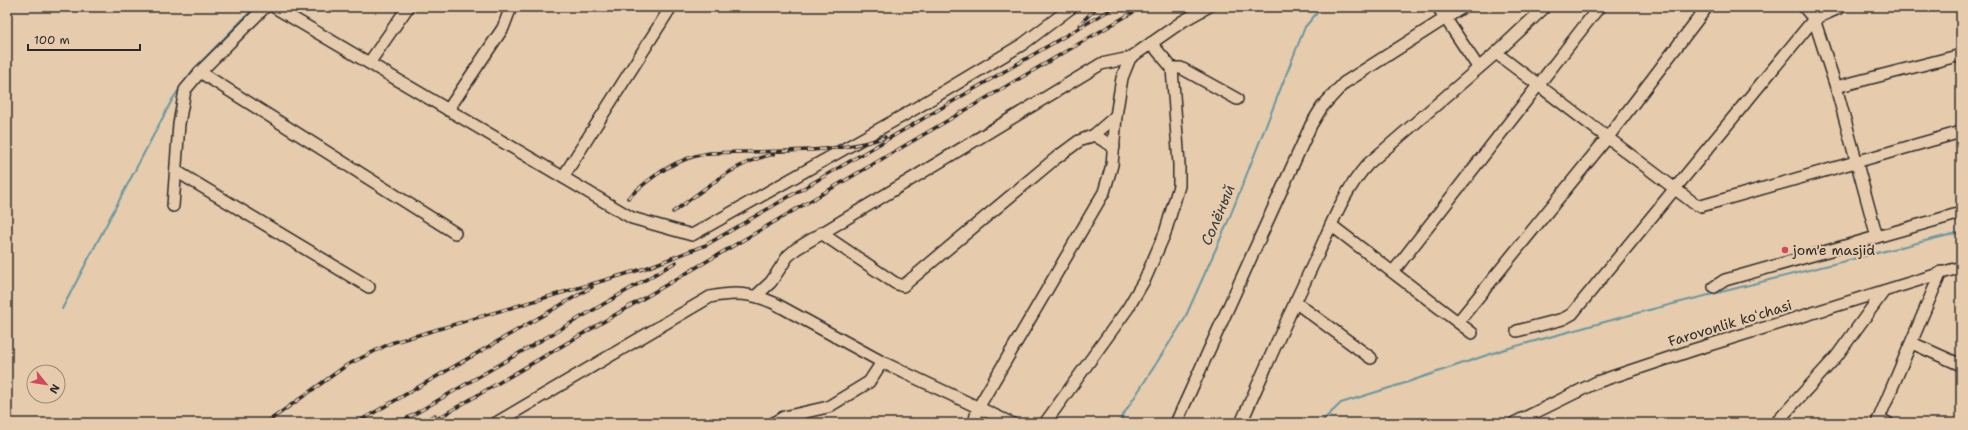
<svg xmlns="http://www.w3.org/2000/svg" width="1968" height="430" font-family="'Shantell Sans',sans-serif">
<rect width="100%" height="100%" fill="#e6cbad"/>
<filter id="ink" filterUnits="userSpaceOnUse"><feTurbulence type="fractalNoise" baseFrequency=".025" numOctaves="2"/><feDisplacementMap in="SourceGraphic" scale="8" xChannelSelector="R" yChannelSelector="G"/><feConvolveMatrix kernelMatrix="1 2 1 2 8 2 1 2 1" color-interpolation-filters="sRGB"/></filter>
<g filter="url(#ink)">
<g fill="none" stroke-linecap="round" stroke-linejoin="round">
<g stroke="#68979f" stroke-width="2">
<path d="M185 81 193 70 250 12"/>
<path d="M62 309 172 100 180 88"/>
<path d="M1118 423 1184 320 1227 224 1305 27 1322 7"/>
<path d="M1320 423 1341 403 1402 384 1502 350 1641 312 1961 232"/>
</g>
<g stroke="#2b2b2b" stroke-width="14">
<g id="minor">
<path d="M274 7 632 218 692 235 906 114 1023 44 1072 7"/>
<path d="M1438 7 1478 67"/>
<path d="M1804 7 1814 19 1836 87 1877 237"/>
<path d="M1496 53 1695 204 1701 206 1961 132"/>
<path d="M369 63 408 7"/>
<path d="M1172 68H1181L1237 99"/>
<path d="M200 72 455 233"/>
<path d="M1836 87 1961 55"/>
<path d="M448 110 503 28 511 7"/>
<path d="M1094 135 1114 147"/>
<path d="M176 171 369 287"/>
<path d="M563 177 671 7"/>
<path d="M173 206 179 124 185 90 200 72 265 7"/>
<path d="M1331 225 1472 333"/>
<path d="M821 233 895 283 903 286 1056 158 1079 141 1094 135 1116 116"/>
<path d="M1393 272 1599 7"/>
<path d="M1714 287 1725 280 1961 213"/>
<path d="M757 295 771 282 788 256 796 249 1101 64 1130 58"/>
<path d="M1295 302 1371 358"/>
<path d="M1458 322 1608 137 1707 7"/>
<path d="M1517 331 1563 319 1572 314 1814 19 1841 7"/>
<path d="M1912 343 1961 365"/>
<path d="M1879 419 1888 423"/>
<path d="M496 423 710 297C735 292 751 293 774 303L882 362 1011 423"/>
<path d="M773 423 784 417 828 407 869 382 882 362"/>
<path d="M974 423 978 408 1104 192 1112 165 1116 116 1122 78 1130 58 1183 21 1208 7"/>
<path d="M1045 423 1128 308 1145 279 1165 233 1179 186V164L1172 68 1151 43"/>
<path d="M1176 423 1311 125 1322 107 1344 83 1463 7"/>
<path d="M1241 423C1266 366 1291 310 1318 254 1332 223 1345 189 1368 164L1496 53 1545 7"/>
<path d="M1514 423 1597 382 1693 350 1961 267"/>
<path d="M1776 423 1836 357 1884 291"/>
<path d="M1877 423 1941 272"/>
</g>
</g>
<use href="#minor" stroke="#e6cbad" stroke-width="11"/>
<g stroke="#2b2b2b" stroke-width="3.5">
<g id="rail">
<path d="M1080 24 1097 7"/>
<path d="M628 198C653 175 676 158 710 153 764 150 836 155 885 137"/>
<path d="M673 212C705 189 735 162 774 154"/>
<path d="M266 423 347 365 391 343 646 268 706 245 1115 7"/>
<path d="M356 423 592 287"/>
<path d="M399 423 676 262"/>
<path d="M421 423 435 415"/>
<path d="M430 423 1142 7"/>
</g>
</g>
<use href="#rail" stroke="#e6cbad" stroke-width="2" stroke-dasharray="6" stroke-linecap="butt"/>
</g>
</g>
<circle fill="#d1495b" stroke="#e6cbad" stroke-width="1.5" cx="1785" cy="250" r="4"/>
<g text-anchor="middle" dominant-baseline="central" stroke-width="4" stroke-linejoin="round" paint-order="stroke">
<g font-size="14" fill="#2b2b2b" stroke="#e6cbad" text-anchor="start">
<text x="1793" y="250">jom'e masjid</text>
</g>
<g font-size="14" fill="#2b2b2b" stroke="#e6cbad">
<text transform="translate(1730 323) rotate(-17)">Farovonlik koʻchasi</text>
</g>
<g font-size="15" font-style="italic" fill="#353d3e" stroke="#e6cbad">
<text transform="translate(1218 215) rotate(-67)">Солёный</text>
</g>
</g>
<rect width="1968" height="430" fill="none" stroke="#e6cbad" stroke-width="24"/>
<rect x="12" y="12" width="1944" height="406" fill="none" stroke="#2b2b2b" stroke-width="1.5" filter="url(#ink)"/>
<g transform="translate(46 384) rotate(120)"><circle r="19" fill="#e6cbad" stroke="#9b8b79"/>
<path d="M0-3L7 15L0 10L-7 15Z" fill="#d1495b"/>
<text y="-6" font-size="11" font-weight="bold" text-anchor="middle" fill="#2b2b2b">N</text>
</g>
<path d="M28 44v6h112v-6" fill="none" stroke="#2b2b2b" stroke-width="2"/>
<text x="34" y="44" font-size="12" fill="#2b2b2b" stroke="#e6cbad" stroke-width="3" paint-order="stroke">100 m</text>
</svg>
